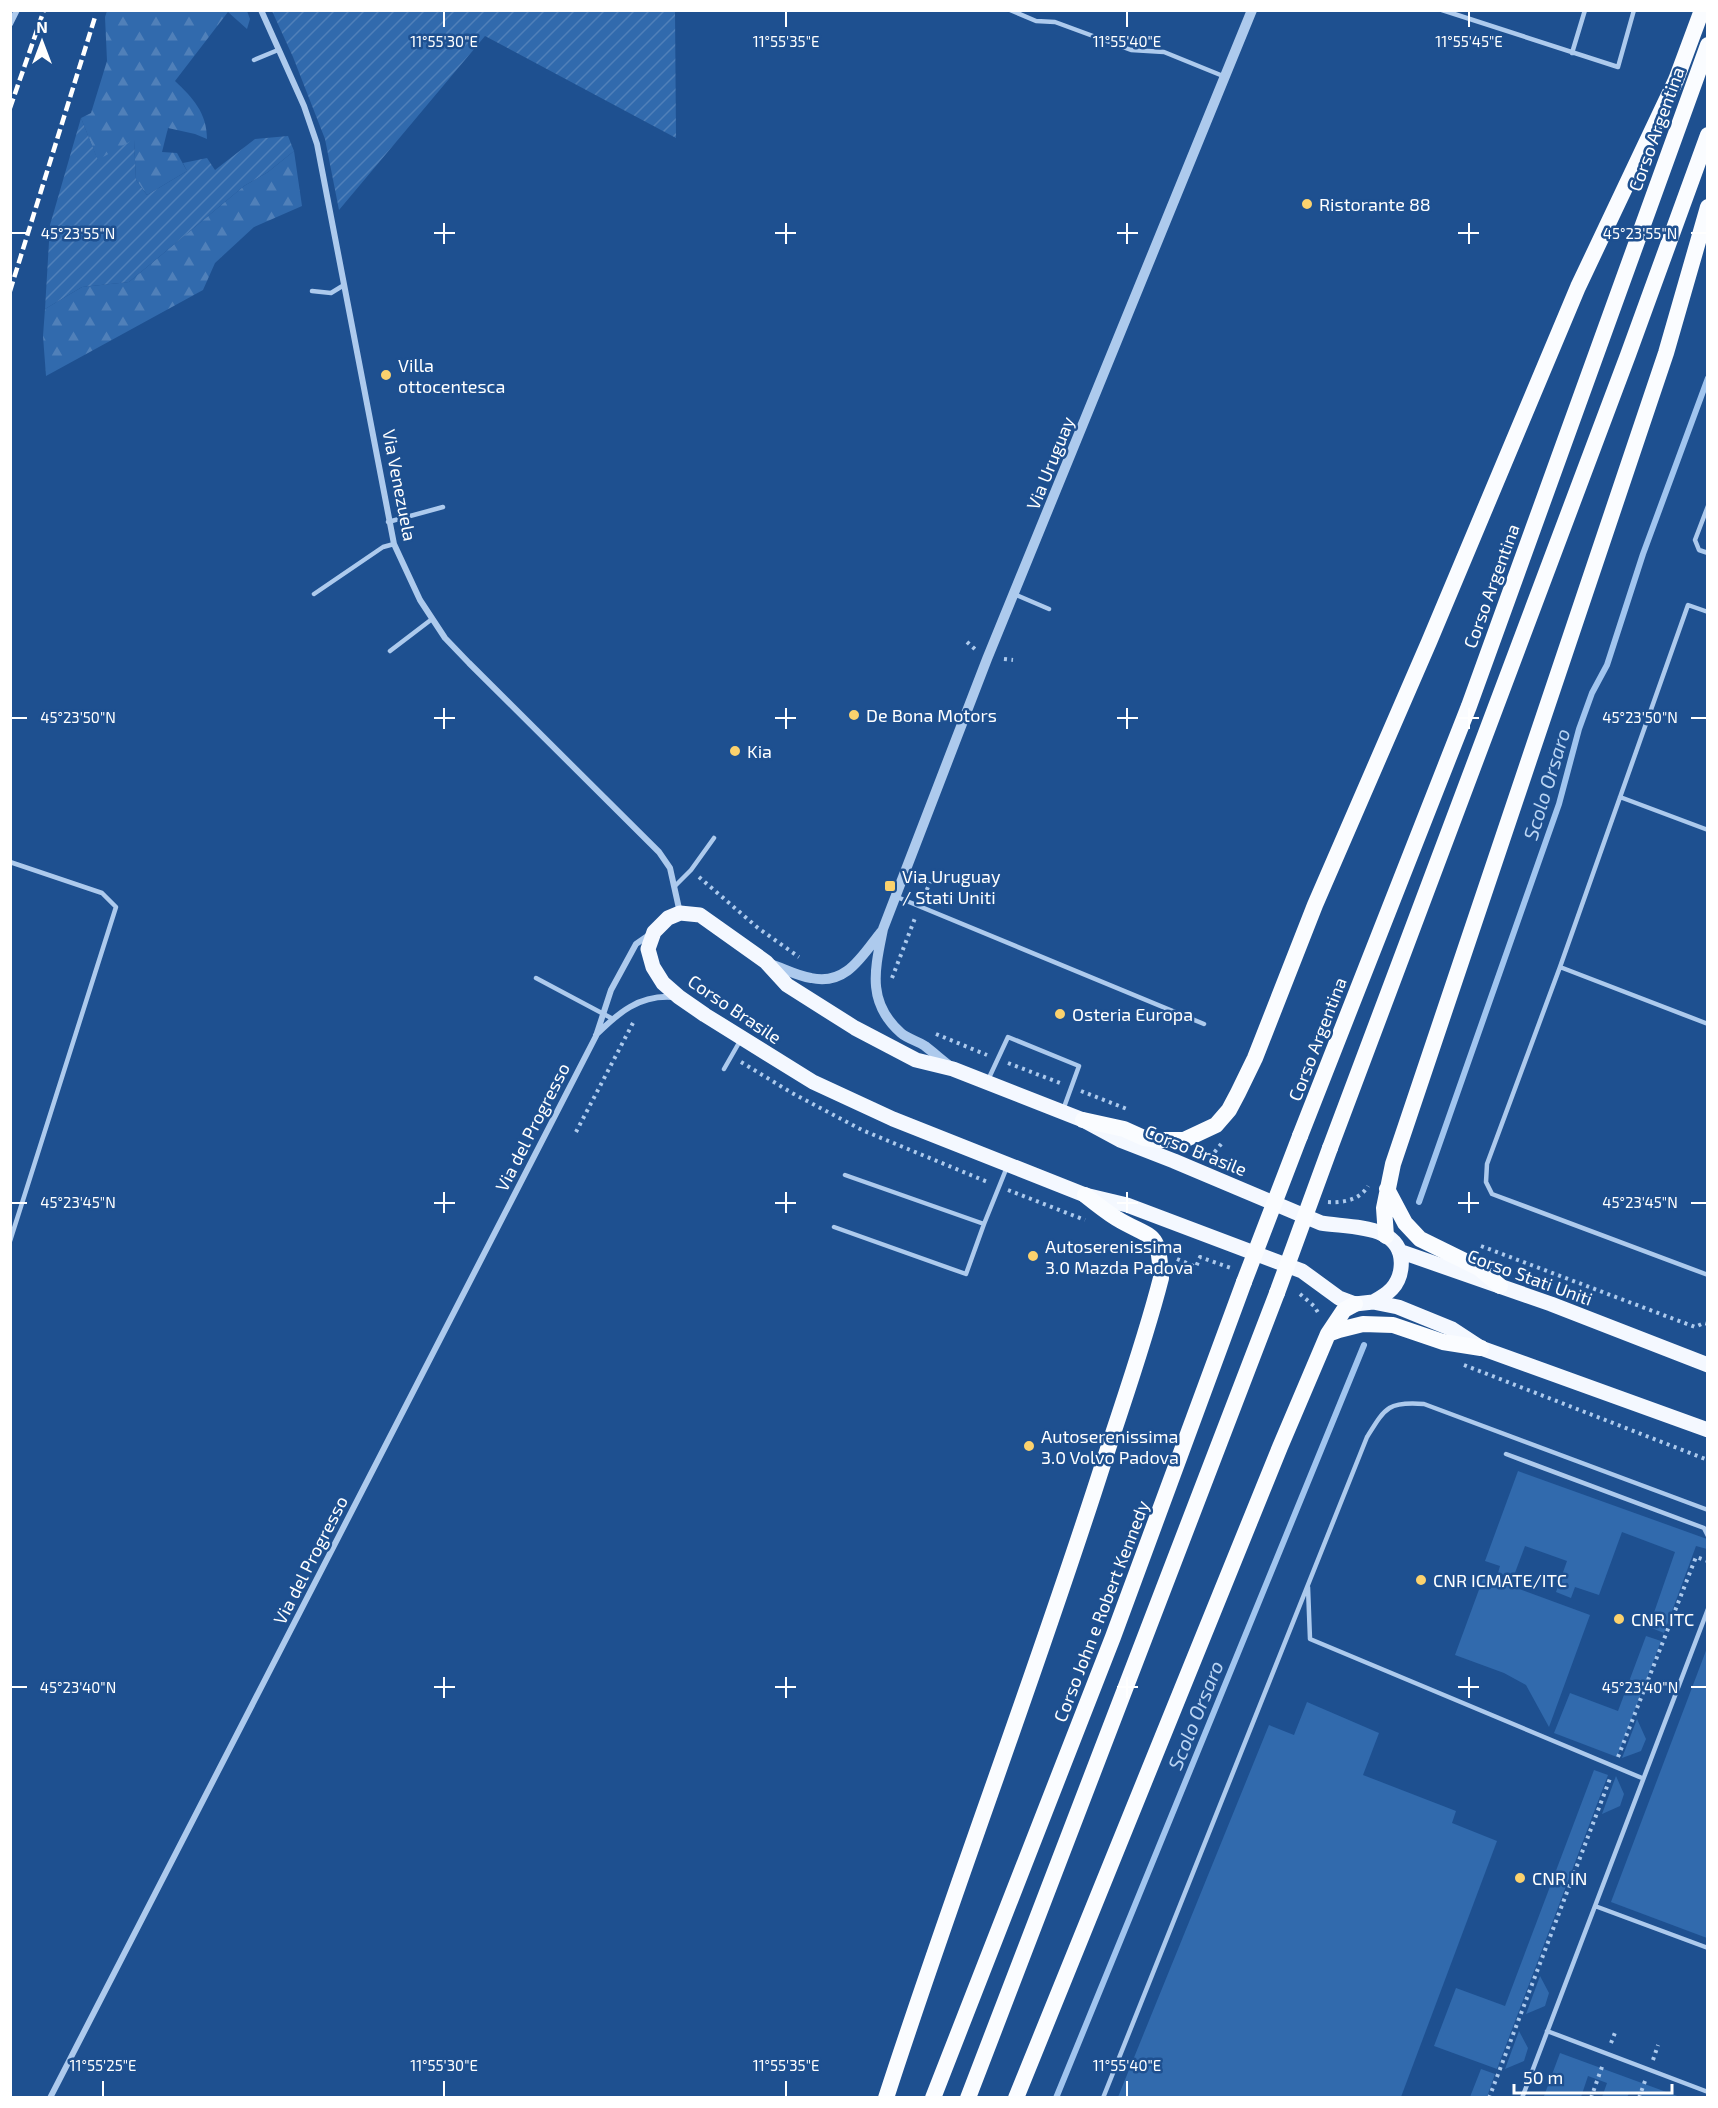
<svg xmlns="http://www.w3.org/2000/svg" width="1718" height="2108" font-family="'Exo 2',sans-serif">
<defs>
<pattern id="forest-firs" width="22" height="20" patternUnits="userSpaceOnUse" patternTransform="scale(1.5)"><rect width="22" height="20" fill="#316aad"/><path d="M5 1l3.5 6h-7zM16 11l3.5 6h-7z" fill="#5080b9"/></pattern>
<pattern id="garden-furrows" width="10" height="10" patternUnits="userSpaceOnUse" patternTransform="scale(1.5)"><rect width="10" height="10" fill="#316aad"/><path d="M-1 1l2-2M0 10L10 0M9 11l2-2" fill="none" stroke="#5080b9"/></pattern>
</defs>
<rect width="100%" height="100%" fill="#1e5090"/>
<!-- grass -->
<path fill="#316aad" d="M 1518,1471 L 1707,1539 L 1707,1549 L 1696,1546 L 1664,1633 L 1649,1627 L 1675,1552 L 1622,1532 L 1599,1595 L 1575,1587 L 1571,1598 L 1556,1592 L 1567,1561 L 1525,1546 L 1513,1578 L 1498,1573 L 1500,1566 L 1485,1561 Z
M 1484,1576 L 1590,1615 L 1549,1727 L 1526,1685 L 1504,1673 L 1455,1655 Z
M 1646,1636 L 1661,1641 L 1617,1757 L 1554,1733 L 1570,1693 L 1618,1711 Z
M 1707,1648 L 1707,1938 L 1611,1902 Z
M 1307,1702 L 1379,1733 L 1363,1775 L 1456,1811 L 1452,1823 L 1497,1841 L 1401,2097 L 1118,2097 L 1269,1725 L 1294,1735 Z
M 1637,1719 L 1646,1739 L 1641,1751 L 1622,1758 Z
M 1594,1770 L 1608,1775 L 1497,2069 L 1434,2046 L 1456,1988 L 1505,2006 Z
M 1616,1776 L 1624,1794 L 1620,1806 L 1602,1814 Z
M 1540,1976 L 1549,1993 L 1545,2006 L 1526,2014 Z
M 1519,2031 L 1528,2048 L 1524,2061 L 1505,2069 Z
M 1560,2053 L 1680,2097 L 1646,2097 L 1630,2092 L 1627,2097 L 1602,2097 L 1607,2083 L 1588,2076 L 1581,2097 L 1546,2097 L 1544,2096 Z
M 1481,2069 L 1495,2074 L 1487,2097 L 1470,2097 Z"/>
<!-- forest -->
<path fill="url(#forest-firs)" d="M 107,11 L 247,11 L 250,19 L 247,29 L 228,12 L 175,81 C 193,98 207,113 207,139 L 195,134 L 168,128 L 162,152 L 177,153 L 187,171 L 147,195 L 136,180 L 134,140 L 98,161 L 81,118 L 91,113 L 107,61 L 105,17 Z
M 294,151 L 302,206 L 254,227 L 215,263 L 203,290 L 46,376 L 43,336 L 45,309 L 82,287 L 129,282 L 244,186 L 268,172 Z"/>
<!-- garden -->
<path fill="url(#garden-furrows)" d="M 272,11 L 675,11 L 676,138 L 485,36 L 339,210 L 325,139 L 293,57 Z
M 81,118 L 98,160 L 134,139 L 136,180 L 147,195 L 187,171 L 183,163 L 207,158 L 215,170 L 255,139 L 288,136 L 294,151 L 268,172 L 244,186 L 129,282 L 82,287 L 45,309 L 50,225 Z"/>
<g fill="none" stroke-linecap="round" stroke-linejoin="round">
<!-- stream -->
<path stroke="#a1c5ef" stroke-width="6" d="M 1419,1202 L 1559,804 L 1579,729 L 1592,693 L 1607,665 L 1643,554 L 1708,378
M 1056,2098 L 1364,1345"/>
<!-- path -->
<path stroke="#adcaed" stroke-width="4" stroke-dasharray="3 4.5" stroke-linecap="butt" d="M 967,642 L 976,650
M 1004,659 L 1013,660
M 699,877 L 758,928 L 799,957
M 924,897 L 930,882
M 892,978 L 915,918
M 936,1034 L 987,1055
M 741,1062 L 792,1093 L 862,1130 L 990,1183
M 1008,1063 L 1060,1083
M 1081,1091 L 1127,1109
M 576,1132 L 634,1021
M 1214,1159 L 1213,1154 L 1222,1143
M 1008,1190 L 1085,1220
M 1328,1202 C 1343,1203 1360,1200 1368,1186
M 1481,1246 L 1695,1327 L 1704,1323 L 1708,1324
M 1177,1259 L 1196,1267 L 1200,1257 L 1231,1268
M 1300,1294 L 1314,1306 L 1319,1314
M 1464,1365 L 1708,1460
M 1618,1757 L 1696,1557 L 1708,1561
M 1611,2043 L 1616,2030
M 1653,2060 L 1658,2045
M 1489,2098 L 1611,1776
M 1591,2098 L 1603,2064
M 1639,2098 L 1645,2081"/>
<!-- service -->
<path stroke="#adcaed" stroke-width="4.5" d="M 1010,10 L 1036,21 L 1055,22 L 1131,50 L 1164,52 L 1223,76
M 1442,10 L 1618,67 L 1634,10
M 1572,53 L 1585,10
M 254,60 L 278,50
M 312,291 L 331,293 L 344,285
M 1708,506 L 1695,540 L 1699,550 L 1708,553
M 388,522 L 443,507
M 314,594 L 383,547 L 394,544
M 1014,594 L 1049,609
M 1708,612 L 1688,605 L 1560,967 L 1487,1164 L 1486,1182 L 1492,1194 L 1708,1275
M 390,651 L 432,619
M 1620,797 L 1708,830
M 10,862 L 102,893 L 116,907 L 10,1241
M 675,886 L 691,870 L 714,838
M 897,897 L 1204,1024
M 1560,967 L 1708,1024
M 536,978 L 613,1019
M 724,1069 L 740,1041
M 988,1080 L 1008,1037 L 1079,1066 L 1063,1110
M 845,1175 L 984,1224 L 1007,1167
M 834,1227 L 966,1274 L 984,1224
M 1506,1454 L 1704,1528 L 1708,1536
M 1308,1587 L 1310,1639 L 1642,1778
M 1595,1906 L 1708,1948
M 1547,2031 L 1708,2092
M 1103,2098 L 1367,1437 C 1385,1408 1388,1401 1424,1404 L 1708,1510
M 1522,2098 L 1708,1609"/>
<!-- minor -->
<path stroke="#adcaed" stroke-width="6" d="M 261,10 L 304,106 L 317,144 L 394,544 L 420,600 L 445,638 L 469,663 L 659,852 L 670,868 L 680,913
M 10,24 L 17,10
M 596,1035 C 618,1013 639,995 672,997
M 50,2098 L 596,1036 L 611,990 L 636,944 L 649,935"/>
<!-- tertiary -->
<path stroke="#adcaed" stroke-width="10" d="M 770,964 C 783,968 797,976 811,978 C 846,986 862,956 881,932
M 951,1067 C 942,1060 934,1053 925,1046 C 918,1041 908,1039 901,1033 C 866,1002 875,969 883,929 L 987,659 L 1252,10"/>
<!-- primary -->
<path stroke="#f4f8ff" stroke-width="15" d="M 1399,1251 L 1551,1304 L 1708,1365
M 1373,1302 C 1388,1294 1399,1286 1401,1268 C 1406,1223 1349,1228 1321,1223 L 1174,1161 L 1120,1140 L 1083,1120 L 953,1069 L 916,1060 L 855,1028 L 787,985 L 766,962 L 700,915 L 680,913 L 668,918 L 654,932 L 648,949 L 653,967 L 663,983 L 679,997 L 705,1015 L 813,1082 L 893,1119 L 1085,1195 L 1127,1205 L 1302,1271 L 1339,1298 L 1355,1304 L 1373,1302 L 1398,1307 L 1452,1329 L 1481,1348 L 1708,1430"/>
<!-- trunk -->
<path stroke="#fafcff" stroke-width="16" d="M 1083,1120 L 1124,1129 L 1144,1138 L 1159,1140 L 1184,1140 L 1216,1125 L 1229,1110 L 1238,1093 L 1255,1058 L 1315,905 L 1429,642 L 1578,287 L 1676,80 L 1702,10
M 1300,1136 L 1469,706 L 1708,45
M 1330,1148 L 1628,355 L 1708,135
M 1387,1189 L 1405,1223 L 1420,1239 L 1479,1268 L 1500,1286
M 1386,1236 L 1384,1208 L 1393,1164 L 1666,353 L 1708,207
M 1328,1334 L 1339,1330 L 1363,1324 L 1393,1325 L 1443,1342 L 1481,1348
M 886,2098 C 955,1885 1035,1677 1103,1464 C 1123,1402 1145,1341 1161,1278 C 1159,1228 1152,1240 1116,1218 C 1105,1211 1095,1203 1085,1195
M 933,2098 L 1113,1637 L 1244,1282
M 968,2098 L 1277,1293
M 1016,2098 L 1280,1447 L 1328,1334 L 1344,1310 L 1355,1304"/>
<!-- rail -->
<path stroke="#fff" stroke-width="4.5" stroke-dasharray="10 4.5" stroke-linecap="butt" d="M 10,108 L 44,10
M 10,291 L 95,17"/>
<!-- trunk-bridge -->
<path stroke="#fafcff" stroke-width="16" d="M 1244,1282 L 1300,1136
M 1277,1293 L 1330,1148"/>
</g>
<!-- ticks -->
<path fill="none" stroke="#fff" stroke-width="2" d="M 444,12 L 444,27M 786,12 L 786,27M 1127,12 L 1127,27M 1469,12 L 1469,27M 444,223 L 444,244M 786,223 L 786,244M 1127,223 L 1127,244M 1469,223 L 1469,244M 12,233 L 27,233M 434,233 L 455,233M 775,233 L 796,233M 1117,233 L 1138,233M 1458,233 L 1479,233M 1691,233 L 1706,233M 444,708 L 444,729M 786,708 L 786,729M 1127,708 L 1127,729M 1469,708 L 1469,729M 12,718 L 27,718M 434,718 L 455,718M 775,718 L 796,718M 1117,718 L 1138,718M 1458,718 L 1479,718M 1691,718 L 1706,718M 444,1192 L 444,1213M 786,1192 L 786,1213M 1127,1192 L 1127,1213M 1469,1192 L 1469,1213M 12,1203 L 27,1203M 434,1203 L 455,1203M 775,1203 L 796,1203M 1117,1203 L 1138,1203M 1458,1203 L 1479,1203M 1691,1203 L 1706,1203M 444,1677 L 444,1698M 786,1677 L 786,1698M 1127,1677 L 1127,1698M 1469,1677 L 1469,1698M 12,1687 L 27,1687M 434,1687 L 455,1687M 775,1687 L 796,1687M 1117,1687 L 1138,1687M 1458,1687 L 1479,1687M 1691,1687 L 1706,1687M 103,2081 L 103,2096M 444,2081 L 444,2096M 786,2081 L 786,2096M 1127,2081 L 1127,2096"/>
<!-- markers -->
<g fill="#fcd26d" stroke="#1e5090" stroke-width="2">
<circle cx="1307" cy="204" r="6"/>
<circle cx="386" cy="375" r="6"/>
<circle cx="854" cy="715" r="6"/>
<circle cx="735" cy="751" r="6"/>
<rect x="884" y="880" width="12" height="12" rx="3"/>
<circle cx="1060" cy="1014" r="6"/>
<circle cx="1033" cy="1256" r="6"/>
<circle cx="1029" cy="1446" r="6"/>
<circle cx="1421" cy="1580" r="6"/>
<circle cx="1619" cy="1619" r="6"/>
<circle cx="1520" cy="1878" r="6"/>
</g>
<g text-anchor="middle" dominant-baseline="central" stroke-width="5" stroke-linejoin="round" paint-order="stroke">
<!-- street labels -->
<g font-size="18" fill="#fff" stroke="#1e5090">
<text transform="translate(1656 129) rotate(-70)">Corso Argentina</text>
<text transform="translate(1050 463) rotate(-68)">Via Uruguay</text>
<text transform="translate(400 485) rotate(79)">Via Venezuela</text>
<text transform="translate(1491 586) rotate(-70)">Corso Argentina</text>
<text transform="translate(735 1009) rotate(34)">Corso Brasile</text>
<text transform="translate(1317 1039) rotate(-69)">Corso Argentina</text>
<text transform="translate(532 1127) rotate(-63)">Via del Progresso</text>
<text transform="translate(1196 1150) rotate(22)">Corso Brasile</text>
<text transform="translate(1530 1277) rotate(20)">Corso Stati Uniti</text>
<text transform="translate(310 1560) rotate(-63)">Via del Progresso</text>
<text transform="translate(1101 1611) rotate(-69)">Corso John e Robert Kennedy</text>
</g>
<!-- poi labels -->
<g font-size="18" fill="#fff" stroke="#1e5090" text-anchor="start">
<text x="1319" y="204">Ristorante 88</text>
<text x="398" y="365">Villa<tspan x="398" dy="21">ottocentesca</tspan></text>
<text x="866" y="715">De Bona Motors</text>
<text x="747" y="751">Kia</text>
<text x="902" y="876">Via Uruguay<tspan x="902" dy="21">/ Stati Uniti</tspan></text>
<text x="1072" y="1014">Osteria Europa</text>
<text x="1045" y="1246">Autoserenissima<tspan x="1045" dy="21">3.0 Mazda Padova</tspan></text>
<text x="1041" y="1436">Autoserenissima<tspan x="1041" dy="21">3.0 Volvo Padova</tspan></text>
<text x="1433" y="1580">CNR ICMATE/ITC</text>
<text x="1631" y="1619">CNR ITC</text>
<text x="1532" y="1878">CNR IN</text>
</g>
<!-- water labels -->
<g font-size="20" font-style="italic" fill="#bad5f4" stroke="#1e5090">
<text transform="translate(1546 784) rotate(-73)">Scolo Orsaro</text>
<text transform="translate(1195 1715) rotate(-68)">Scolo Orsaro</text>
</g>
</g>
<g font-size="15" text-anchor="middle" fill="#fff" stroke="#1e5090" stroke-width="5" stroke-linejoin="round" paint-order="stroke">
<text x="444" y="47">11°55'30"E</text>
<text x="786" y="47">11°55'35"E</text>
<text x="1127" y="47">11°55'40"E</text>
<text x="1469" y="47">11°55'45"E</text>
<text x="78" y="239">45°23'55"N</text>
<text x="1640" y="239">45°23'55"N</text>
<text x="78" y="723">45°23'50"N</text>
<text x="1640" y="723">45°23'50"N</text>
<text x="78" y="1208">45°23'45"N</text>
<text x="1640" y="1208">45°23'45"N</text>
<text x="78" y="1693">45°23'40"N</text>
<text x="1640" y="1693">45°23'40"N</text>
<text x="103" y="2071">11°55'25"E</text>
<text x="444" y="2071">11°55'30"E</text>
<text x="786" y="2071">11°55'35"E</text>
<text x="1127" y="2071">11°55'40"E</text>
</g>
<!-- border -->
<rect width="1718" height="2108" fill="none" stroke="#ffffff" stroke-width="24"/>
<!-- north arrow -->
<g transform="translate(42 42)" stroke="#1e5090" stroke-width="4.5" paint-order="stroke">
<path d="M0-4.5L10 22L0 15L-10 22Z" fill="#ffffff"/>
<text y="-9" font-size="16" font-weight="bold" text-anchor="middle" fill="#ffffff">N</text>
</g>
<!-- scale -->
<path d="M1514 2084v9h158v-9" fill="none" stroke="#ffffff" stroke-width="3"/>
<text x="1523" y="2084" font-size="18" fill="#ffffff" stroke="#1e5090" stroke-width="4.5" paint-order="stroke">50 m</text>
</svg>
